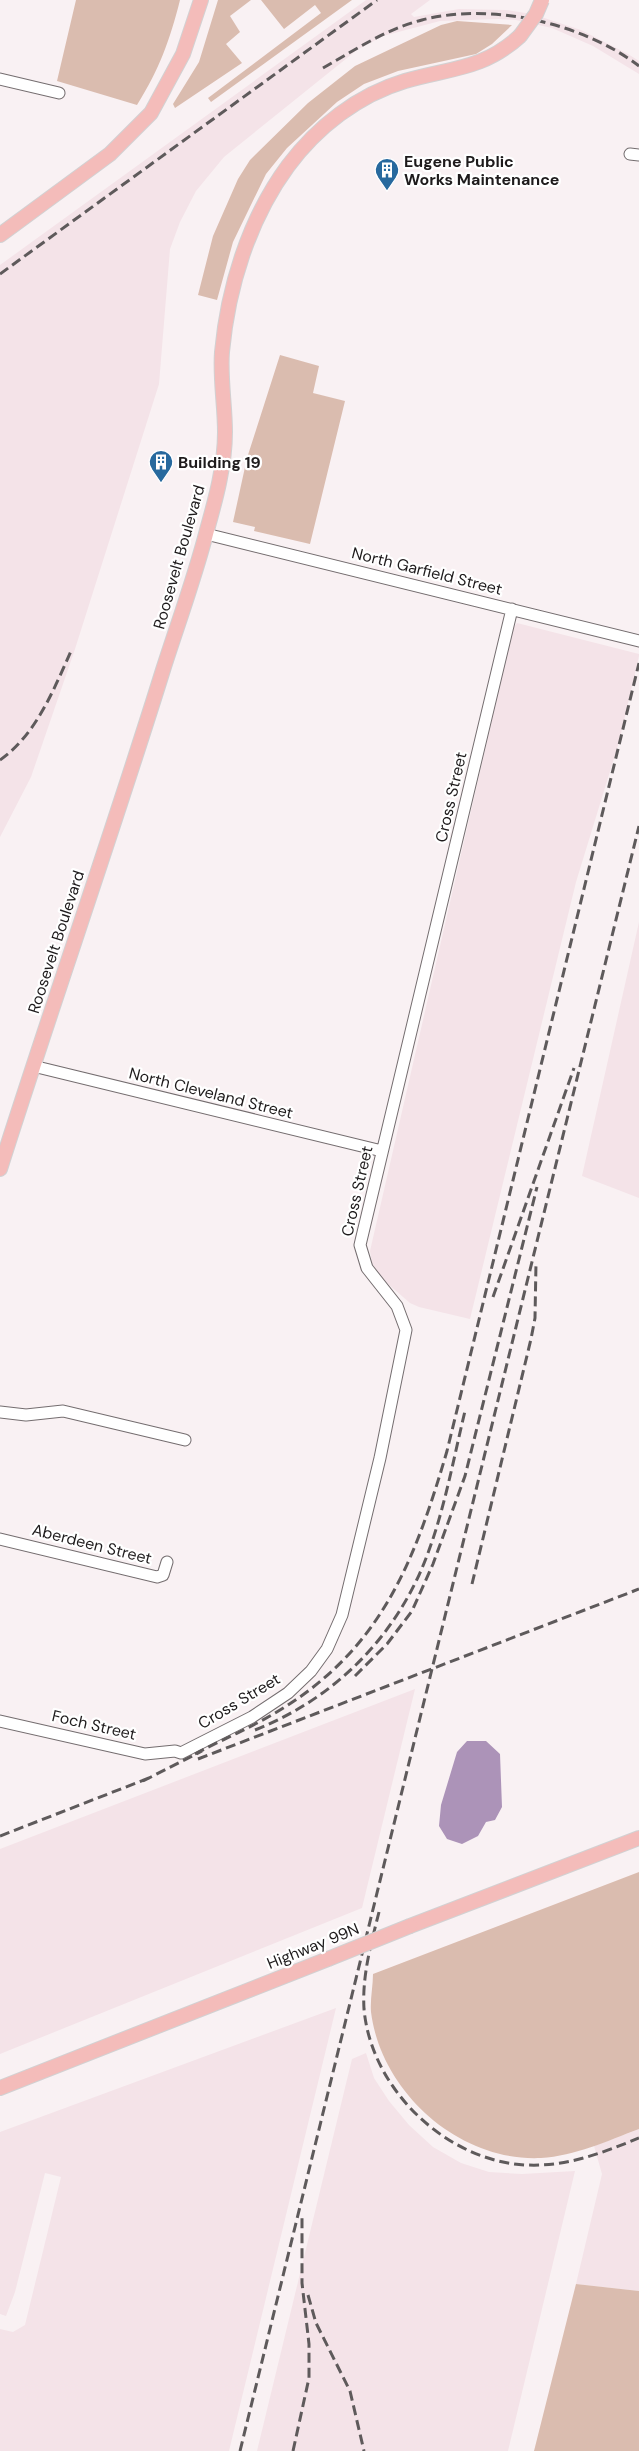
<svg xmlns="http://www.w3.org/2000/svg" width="639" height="2451" font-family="'DM Sans',sans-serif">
<rect width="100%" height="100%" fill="#f9f1f3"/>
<!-- built -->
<path fill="#f4e3e8" d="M 366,0 L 430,0 L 411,14 L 414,17 L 459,9 L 506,10 L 532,14 L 581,30 L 628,54 L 639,61 L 639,74 L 593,46 L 552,28 L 516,20 L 498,19 L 440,21 L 383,36 L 357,50 L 224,157 L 196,191 L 180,222 L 170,249 L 159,384 L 75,649 L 31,777 L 0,837 L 0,265 Z
M 517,623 L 639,654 L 639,656 L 619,742 L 576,882 L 470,1319 L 419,1307 L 410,1303 L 381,1278 L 372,1263 L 370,1251 L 513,628 Z
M 639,922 L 639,1198 L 582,1176 Z
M 415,1689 L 362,1908 L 0,2054 L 0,1849 Z
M 336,2008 L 229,2451 L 0,2451 L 0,2329 L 13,2332 L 25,2325 L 61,2177 L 45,2173 L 15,2292 L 6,2316 L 0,2314 L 0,2132 Z
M 366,2053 L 374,2078 L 389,2101 L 409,2125 L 433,2147 L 461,2163 L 489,2172 L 522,2174 L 575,2171 L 508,2451 L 257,2451 L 352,2059 Z
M 639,2129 L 639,2291 L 576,2284 L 602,2174 L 594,2146 Z"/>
<!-- green -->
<path fill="#dabcaf" d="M 76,0 L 180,0 C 170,40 159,70 137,105 L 57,81 Z
M 218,0 L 251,0 L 230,16 L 240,32 L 226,44 L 242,63 L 175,108 L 173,104 L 199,62 Z
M 261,0 L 352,0 L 211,102 L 208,98 L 321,13 L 315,5 L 284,29 Z
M 457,21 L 512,25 L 492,44 L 476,54 L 398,71 L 364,84 L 337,102 L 287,148 L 266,174 L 233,242 L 217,300 L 198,295 L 213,236 L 238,179 L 250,160 L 308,103 L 355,66 L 441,25 Z
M 280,355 L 319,366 L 313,393 L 345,401 L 310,544 L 254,531 L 255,527 L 233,522 L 247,458 Z
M 639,1872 L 639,2129 C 607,2141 575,2156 541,2158 C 459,2162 381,2092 371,2012 C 370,2000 373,1986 373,1974 Z
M 576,2284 L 639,2291 L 639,2451 L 534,2451 Z"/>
<!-- water -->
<path fill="#ac93b8" d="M 467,1741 L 486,1741 L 500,1754 L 502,1807 L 495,1820 L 486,1822 L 478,1836 L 462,1844 L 447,1839 L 439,1826 L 441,1805 L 457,1752 Z"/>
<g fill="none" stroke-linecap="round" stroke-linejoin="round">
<!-- minor casing -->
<g stroke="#746d6f" stroke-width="13">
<path id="minor" d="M 0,79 L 59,93
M 630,154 L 639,155
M 206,534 L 639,641
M 33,1066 L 382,1151
M 0,1412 L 26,1415 L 63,1411 L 185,1440
M 0,1539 L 157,1577 L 163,1575 L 167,1562
M 0,1721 L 145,1754 L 175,1751 L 181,1753 L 252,1717 L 288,1693 L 311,1671 L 327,1649 L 342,1615 L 380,1458 L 406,1330 L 397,1306 L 367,1268 L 360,1245 L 512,609"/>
</g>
<!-- major casing -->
<g stroke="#d2d1d2" stroke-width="16">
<path id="major" d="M 0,235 L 110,154 L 151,113 L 183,54 L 201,0
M 0,1169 C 53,1002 111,837 163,670 C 178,623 195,577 207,530 C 216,498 225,465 225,432 C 225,405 220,379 222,352 C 228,287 249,219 288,166 C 317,127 358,95 405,81 C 449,68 483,70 520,36
M 410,1926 L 639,1838
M 0,2088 L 328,1959"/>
</g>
<!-- minor -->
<use href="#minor" stroke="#fff" stroke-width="11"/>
<!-- major -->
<use href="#major" stroke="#f4bcba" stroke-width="14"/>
<!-- rail -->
<path stroke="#5e5a5b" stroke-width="3" stroke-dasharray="10 5" stroke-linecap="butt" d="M 323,68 C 355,50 386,29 422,20 C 491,2 583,23 639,66
M 0,274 L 377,0
M 0,760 C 36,735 54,689 71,651
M 493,1297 L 574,1068
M 472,1584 L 531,1339 L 535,1318 L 536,1263
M 355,1676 L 387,1644 L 412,1611 L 433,1564 L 465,1476 L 537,1187
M 255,1730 C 328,1701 386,1647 419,1575 C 442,1524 452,1465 465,1411
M 195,1754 C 223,1739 253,1727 280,1710 C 382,1648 415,1560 447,1451 L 639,663
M 198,1759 L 639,1589
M 143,1781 L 202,1751
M 0,1836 L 149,1778
M 379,1912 C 371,1944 362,1976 364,2009 C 371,2089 446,2161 526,2165 C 567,2167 602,2153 639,2138
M 308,2295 L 316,2323 L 350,2391 L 364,2451
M 240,2451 L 639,826
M 293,2451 L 309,2378 L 309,2344 L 302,2283 L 302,2218"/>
<!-- major-bridge casing -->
<g stroke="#d2d1d2" stroke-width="16" stroke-linecap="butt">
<path id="major-bridge" d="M 520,36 L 536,14 L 542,0
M 328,1959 L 410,1926"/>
</g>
<!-- major-bridge -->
<use href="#major-bridge" stroke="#f4bcba" stroke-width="14"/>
</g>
<!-- icons -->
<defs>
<g id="building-pin" transform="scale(1.25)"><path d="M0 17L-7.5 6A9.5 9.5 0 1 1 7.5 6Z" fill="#27699e" stroke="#fff"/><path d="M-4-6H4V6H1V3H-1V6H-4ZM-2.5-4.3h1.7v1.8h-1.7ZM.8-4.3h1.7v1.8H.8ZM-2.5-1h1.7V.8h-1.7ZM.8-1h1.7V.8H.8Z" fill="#fff"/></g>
</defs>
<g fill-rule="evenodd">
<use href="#building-pin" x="387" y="170"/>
<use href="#building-pin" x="161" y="462"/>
</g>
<g text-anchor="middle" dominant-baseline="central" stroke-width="4.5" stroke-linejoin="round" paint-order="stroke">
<!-- poi labels -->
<g font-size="16" font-weight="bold" fill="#1e1b1c" stroke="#fff" text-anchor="start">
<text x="404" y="161">Eugene Public<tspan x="404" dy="18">Works Maintenance</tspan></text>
<text x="178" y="462">Building 19</text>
</g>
<!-- street labels -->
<g font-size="16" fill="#1e1b1c" stroke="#fff">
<text transform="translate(179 557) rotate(-74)">Roosevelt Boulevard</text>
<text transform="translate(427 571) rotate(14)">North Garfield Street</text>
<text transform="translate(451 797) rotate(-77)">Cross Street</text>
<text transform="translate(56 942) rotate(-72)">Roosevelt Boulevard</text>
<text transform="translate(211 1093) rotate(14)">North Cleveland Street</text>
<text transform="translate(357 1191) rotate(-77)">Cross Street</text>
<text transform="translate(92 1544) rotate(14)">Aberdeen Street</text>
<text transform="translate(239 1701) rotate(-31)">Cross Street</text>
<text transform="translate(94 1725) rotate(13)">Foch Street</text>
<text transform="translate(313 1946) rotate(-22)">Highway 99N</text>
</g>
</g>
</svg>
